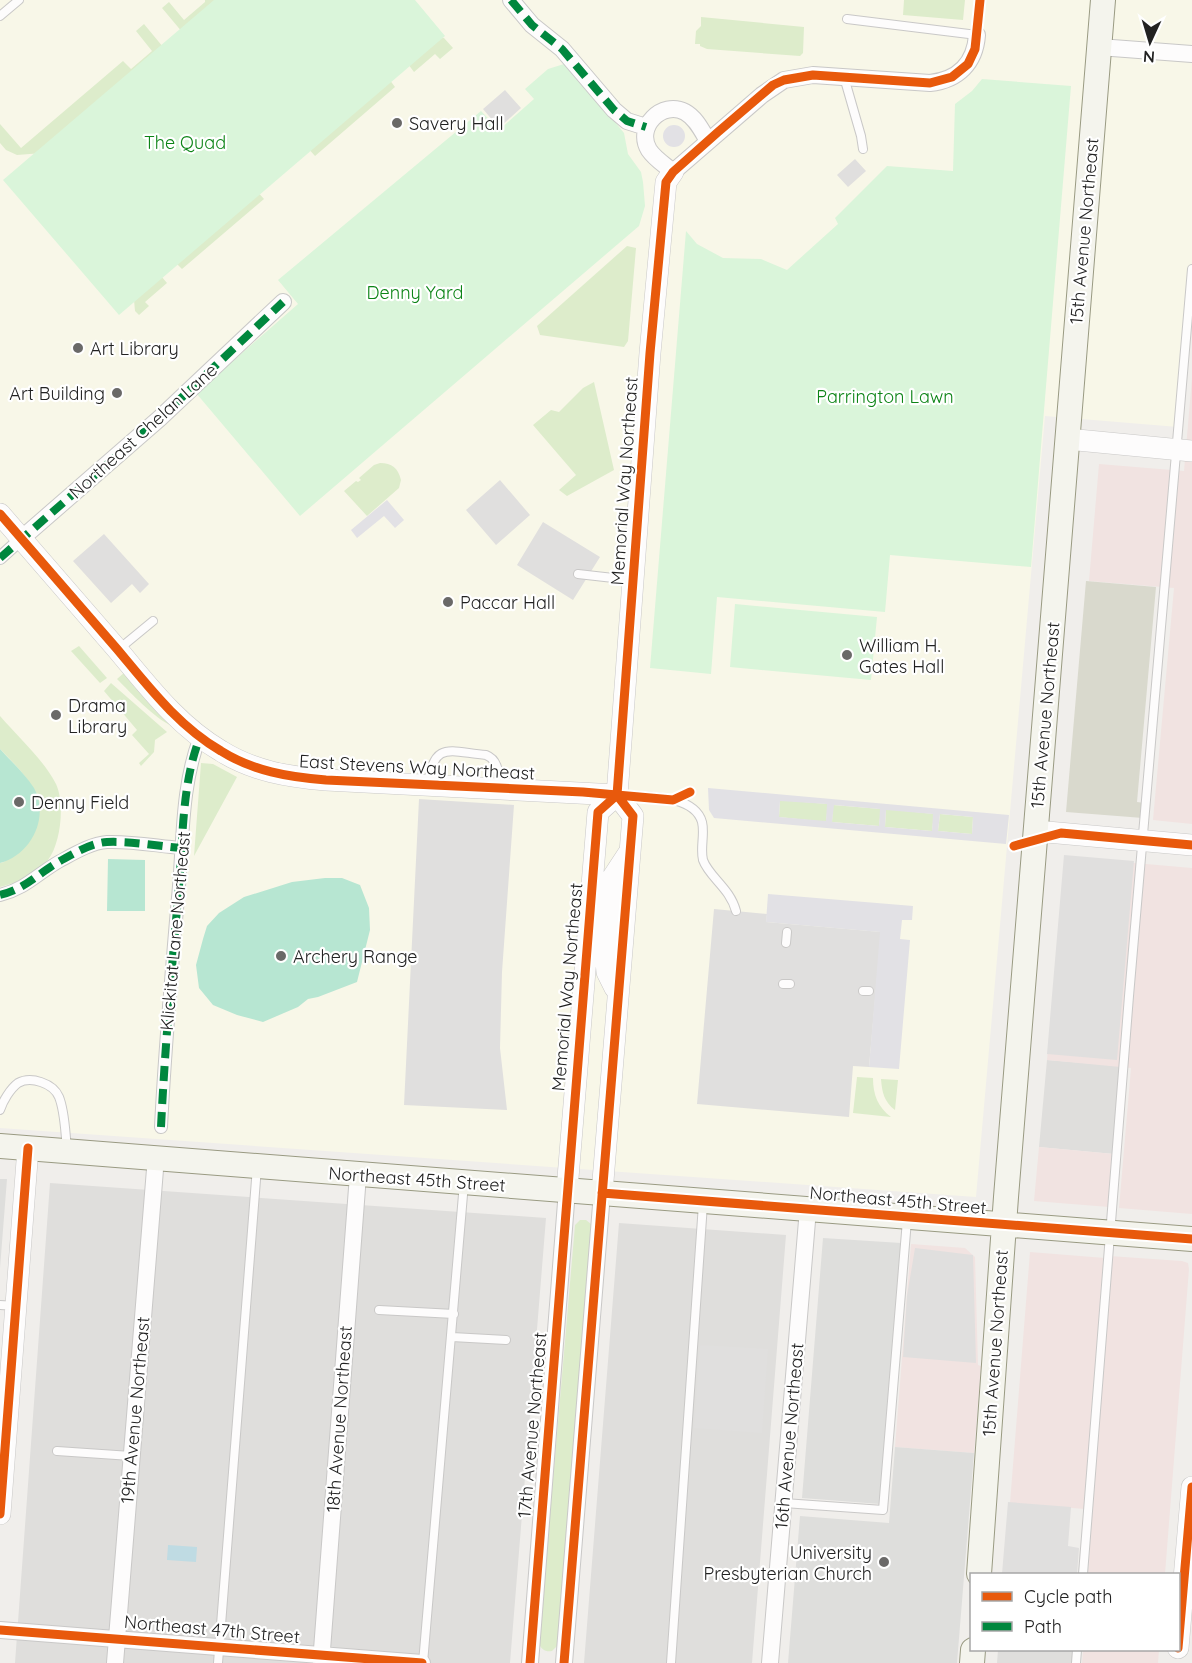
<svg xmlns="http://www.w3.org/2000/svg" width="1192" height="1663" font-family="Quicksand,sans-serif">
<rect width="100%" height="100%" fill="#f0eeeb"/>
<!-- residential -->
<path fill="#dfdedc" d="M 1047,1060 L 1121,1066 L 1114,1154 L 1039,1147 Z
M 50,1183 L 546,1218 L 510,1663 L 15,1663 Z
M 619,1223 L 786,1235 L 752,1663 L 584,1663 Z
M 998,1650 L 1073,1650 L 1072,1663 L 997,1663 Z"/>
<!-- commercial -->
<path fill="#f1e3e1" d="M 1192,378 L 1192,824 L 1153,820 L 1174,588 L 1089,581 L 1099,464 L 1184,471 Z
M 1065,857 L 1192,868 L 1192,1214 L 1119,1208 L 1131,1068 L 1047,1060 Z
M 1039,1147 L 1114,1154 L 1109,1207 L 1034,1201 Z
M 911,1244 L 965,1248 L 975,1257 L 978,1365 L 981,1366 L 974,1453 L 895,1447 Z
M 1030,1252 L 1105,1258 L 1085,1509 L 1010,1503 Z
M 1109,1256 L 1182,1261 L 1188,1263 L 1189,1269 L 1165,1574 L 1088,1574 Z
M 1083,1650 L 1159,1650 L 1158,1663 L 1082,1663 Z"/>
<!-- education -->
<path fill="#f8f7e8" d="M 0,0 L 1192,0 L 1192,263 L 1178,427 L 1045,416 L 976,1197 L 0,1128 Z"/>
<!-- religious -->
<path fill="#dededc" d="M 0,1179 L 7,1179 L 0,1268 Z
M 823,1238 L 901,1243 L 880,1504 L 802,1498 Z
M 895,1447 L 974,1453 L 957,1663 L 788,1663 L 800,1516 L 889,1523 Z"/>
<!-- construction -->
<path fill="#d9d9cd" d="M 1086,581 L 1156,587 L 1137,802 L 1145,803 L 1143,818 L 1066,812 Z"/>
<!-- grass -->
<path fill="#ddeccb" d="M 205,0 L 243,0 L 188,39 L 162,8 L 169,2 L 184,20 L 205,2 Z
M 904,0 L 965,0 L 963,20 L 903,15 Z
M 701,17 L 804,27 L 803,53 L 800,56 L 707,49 L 700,46 L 700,44 L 695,44 L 696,31 L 701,26 Z
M 144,24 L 168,53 L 68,151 L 17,155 L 6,150 L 0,143 L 0,124 L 21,148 L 123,61 L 131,69 L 152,51 L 136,31 Z
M 420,30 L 444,38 L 453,48 L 440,59 L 435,54 L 414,72 L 408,64 Z
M 389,79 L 395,87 L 315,156 L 298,137 Z
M 247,180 L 264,199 L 182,269 L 176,263 Z
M 627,246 L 636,248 L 628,341 L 624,347 L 540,335 L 537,326 Z
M 161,276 L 167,283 L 145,302 L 149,306 L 139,315 L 135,311 L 134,300 Z
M 594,382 L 614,470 L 567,496 L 559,490 L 576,475 L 533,425 L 551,410 L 559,412 L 583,388 Z
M 380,463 C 392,463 398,468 401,480 L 399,488 L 367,516 L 344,491 L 356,481 L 358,482 L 361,480 L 359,478 L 374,465 Z
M 79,646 L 107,678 L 100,683 L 71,651 Z
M 125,672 L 172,726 C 154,718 131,693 117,679 Z
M 111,683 L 167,732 L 155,740 L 154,752 L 141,766 L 139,763 L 149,754 L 132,735 L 137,730 L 104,691 Z
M 0,716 C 19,738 43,759 56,784 C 65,803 61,843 48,860 C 37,874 17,883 0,887 L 0,863 L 4,862 L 39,816 C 40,787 19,769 0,749 Z
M 201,763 L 213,764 L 237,777 L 194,856 Z
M 780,800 L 828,804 L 826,822 L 779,817 Z
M 833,805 L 881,809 L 879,826 L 832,822 Z
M 886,809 L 934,814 L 932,831 L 885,827 Z
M 940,814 L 973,817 L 972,834 L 938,831 Z
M 857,1077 L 873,1078 C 873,1095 878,1107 891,1117 L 853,1113 Z
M 881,1079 L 898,1080 L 895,1110 C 884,1102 882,1092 881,1079 Z
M 580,1220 L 586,1220 L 591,1224 L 558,1645 L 552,1651 C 546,1652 541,1650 539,1643 L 575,1225 Z"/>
<!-- park -->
<path fill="#daf5da" d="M 214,0 L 415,0 L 445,36 L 119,315 L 3,180 Z
M 564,64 L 570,67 L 624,133 L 628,154 L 641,172 L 643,182 L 645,206 L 639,226 L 300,516 L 196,393 L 298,304 L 278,280 L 481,111 L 499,130 L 534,99 L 525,89 L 548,69 Z
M 982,79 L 1071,86 L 1031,567 L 890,555 L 885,612 L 717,597 L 711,674 L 650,668 L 686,231 L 697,244 L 723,258 L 761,259 L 787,270 L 838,224 L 835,218 L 887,166 L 953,171 L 955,104 L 972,91 Z
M 735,604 L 877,617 L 871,680 L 730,667 Z"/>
<!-- pitch -->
<path fill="#b7e6d2" d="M 0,749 C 11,761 25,774 34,788 C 50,817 31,855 0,863 Z
M 108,859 L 145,860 L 145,911 L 107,911 Z
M 325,878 L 342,878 L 360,885 L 369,908 L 370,930 L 357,982 L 318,997 L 308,999 L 298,1007 L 263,1022 L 237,1015 L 213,1005 L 199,988 L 196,965 L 203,939 L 207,926 L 219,913 L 244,897 L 292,882 Z"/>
<!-- parking -->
<path fill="#e0dfde" d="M 505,90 L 521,108 L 499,128 L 483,109 Z
M 855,159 L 866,171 L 848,187 L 837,175 Z
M 500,480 L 530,515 L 496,545 L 466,510 Z
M 543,522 L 600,557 L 573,600 L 517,565 Z
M 104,534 L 149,584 L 140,593 L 132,584 L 111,603 L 73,561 Z
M 419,799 L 514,805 L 502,972 L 500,1048 L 507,1110 L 404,1105 Z
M 1064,855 L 1134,861 L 1117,1060 L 1047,1054 Z
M 714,909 L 767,914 L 766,922 L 881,932 L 869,1067 L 853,1066 L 849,1117 L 697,1104 Z
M 915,1248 L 973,1255 L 976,1363 L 903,1357 L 907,1296 Z
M 700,1345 L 768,1349 L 762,1433 L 694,1428 Z
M 1008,1502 L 1071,1507 L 1068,1546 L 1079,1548 L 1077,1574 L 1002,1574 Z"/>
<!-- plaza -->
<path fill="#e2e1e5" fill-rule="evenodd" d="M663 136a11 11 0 1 1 22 0a11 11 0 1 1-22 0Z
M 387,500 L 404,520 L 395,528 L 384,516 L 357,538 L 351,530 Z
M 708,788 L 1009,815 L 1006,844 L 714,818 L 709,810 ZM 780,801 L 827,804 L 826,821 L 779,817 ZM 834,805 L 880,809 L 879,826 L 832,822 ZM 886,810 L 933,814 L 932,831 L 885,827 ZM 940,814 L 973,817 L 972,834 L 938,831 Z
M 768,894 L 913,906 L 912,920 L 902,920 L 900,939 L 910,940 L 899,1069 L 869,1067 L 880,932 L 766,922 Z"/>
<!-- water -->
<path fill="#bfdbe3" d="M 168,1545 L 197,1547 L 196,1562 L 167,1560 Z"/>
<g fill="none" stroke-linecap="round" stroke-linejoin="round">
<!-- service casing -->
<g stroke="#c9c8c7" stroke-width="10">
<path id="service" d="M 0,16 L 19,0
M 847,19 L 977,35 L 980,0
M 844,77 L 861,136 L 863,149
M 578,574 L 631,580
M 119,649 L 153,621
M 428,784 C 434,740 450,752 486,755 C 499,760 499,775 499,787
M 622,795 C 645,797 694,794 702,822 C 705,834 700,848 703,860 C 709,877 730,888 736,911
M 786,943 L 787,932
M 783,984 L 790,984
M 863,991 L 869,991
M 0,1110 C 3,1101 10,1089 18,1083 C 31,1076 53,1083 59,1097 C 65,1112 65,1132 67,1148
M 0,1305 L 17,1306
M 379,1310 L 454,1314
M 452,1337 L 506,1340
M 57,1451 L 131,1456
M 784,1503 L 883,1510 L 907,1220
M 1083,1574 L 1129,996 L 1192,269
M 218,1663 L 257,1167
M 423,1663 L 464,1183
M 671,1663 L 703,1204
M 1076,1663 L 1077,1650"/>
</g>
<!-- pedestrian casing -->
<g stroke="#c9c8c7" stroke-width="14">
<path id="pedestrian" d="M 0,558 L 21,539
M 0,895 C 27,888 37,874 60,861 C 73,854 91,843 107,842 C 131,841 157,846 181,848
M 161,1127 C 165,1047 172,966 179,886 C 183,837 182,783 200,737"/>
</g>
<!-- minor casing -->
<g stroke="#c9c8c7" stroke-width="18">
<path id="minor" d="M 511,0 L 532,25 L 562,49 L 614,110 L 627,121 L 646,127
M 1099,47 L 1192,54
M 708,141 C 702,131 696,118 685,112 C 662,100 635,127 649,150 C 655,159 665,165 673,172 L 762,95 L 784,80 L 813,75 L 930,83 C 958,80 975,63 977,35
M 21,539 L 160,418 L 283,302
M 0,1630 L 422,1663
M 115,1663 L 156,1157
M 321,1663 L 358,1175
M 530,1663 L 567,1190
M 564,1663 L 602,1193
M 770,1663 L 808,1209"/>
</g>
<!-- tertiary casing -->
<g stroke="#c9c8c7" stroke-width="22">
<path id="tertiary" d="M 1067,439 L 1192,451
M 0,514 C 39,559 78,604 117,649 C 148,686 178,726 221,751 C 253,771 288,777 326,780 L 617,795
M 1036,831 L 1192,845
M 615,988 L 607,972 L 605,953 L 609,883 L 628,854
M 567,1190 L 598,812 L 617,795
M 602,1193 L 633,816 L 617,795 L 650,353 L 666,182 L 673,172
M 0,1514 L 28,1148
M 1178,1648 L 1192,1487"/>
</g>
<!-- secondary casing -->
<g stroke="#999a82" stroke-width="26">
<path id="secondary" d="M 0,1146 L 1192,1239
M 979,1574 L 1006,1197 L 1103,0
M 972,1663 L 973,1650"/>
</g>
<!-- service -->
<use href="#service" stroke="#fdfcfc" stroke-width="8"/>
<!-- pedestrian -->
<use href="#pedestrian" stroke="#fdfcfc" stroke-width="12"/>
<!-- minor -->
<use href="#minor" stroke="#fdfcfc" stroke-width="16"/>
<!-- tertiary -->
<use href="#tertiary" stroke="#fdfcfc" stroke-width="21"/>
<!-- secondary -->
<use href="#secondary" stroke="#f4f4ed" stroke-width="24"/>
<!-- quiet -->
<path stroke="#00873e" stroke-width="8" stroke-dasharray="15 8" stroke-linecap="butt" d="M 511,0 L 532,25 L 562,49 L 614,110 L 627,121 L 646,127
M 0,558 L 160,418 L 283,302
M 0,895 C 27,888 37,874 60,861 C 73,854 91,843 107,842 C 131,841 157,846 181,848
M 161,1127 C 165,1047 172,966 179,886 C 183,837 182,783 200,737"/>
<!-- cycleway casing -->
<g stroke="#fff" stroke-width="13">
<path id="cycleway" d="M 0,514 C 39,559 78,604 117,649 C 148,686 178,726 221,751 C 253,771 288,777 326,780 L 583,792 L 673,800 L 690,792
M 1014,846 L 1061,833 L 1192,845
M 602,1193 L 1192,1239
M 0,1514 L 28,1148
M 0,1630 L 422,1663
M 1178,1648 L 1192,1487
M 530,1663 L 598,812 L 617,795
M 564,1663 L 633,816 L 617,795 L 650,353 L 666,182 L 673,172 L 718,132 L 773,85 L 784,80 L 813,75 L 930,83 L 952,77 L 968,64 L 975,49 L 980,0"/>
</g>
<!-- cycleway -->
<use href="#cycleway" stroke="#e8590c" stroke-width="9"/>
</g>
<!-- markers -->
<g fill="#6a6968" stroke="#fff" stroke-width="2">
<circle cx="397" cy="123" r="6"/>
<circle cx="78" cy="348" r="6"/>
<circle cx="117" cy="393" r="6"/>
<circle cx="448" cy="602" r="6"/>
<circle cx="847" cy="655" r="6"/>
<circle cx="56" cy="715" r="6"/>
<circle cx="19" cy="802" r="6"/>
<circle cx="281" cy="956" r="6"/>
<circle cx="884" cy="1562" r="6"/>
</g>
<g text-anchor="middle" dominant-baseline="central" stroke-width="4.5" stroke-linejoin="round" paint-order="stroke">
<!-- poi labels -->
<g font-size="18" fill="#222" stroke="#fff" text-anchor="start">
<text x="409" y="123">Savery Hall</text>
<text x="90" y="348">Art Library</text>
<text x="105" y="393" text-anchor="end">Art Building</text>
<text x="460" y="602">Paccar Hall</text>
<text x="859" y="645">William H.<tspan x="859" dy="21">Gates Hall</tspan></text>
<text x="68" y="705">Drama<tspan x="68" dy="21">Library</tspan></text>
<text x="31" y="802">Denny Field</text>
<text x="293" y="956">Archery Range</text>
<text x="872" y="1552" text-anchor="end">University<tspan x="872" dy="21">Presbyterian Church</tspan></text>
</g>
<!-- park labels -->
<g font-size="18" fill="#0c8416" stroke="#fff">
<text x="185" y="142">The Quad</text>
<text x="415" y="292">Denny Yard</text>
<text x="885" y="396">Parrington Lawn</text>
</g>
<!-- street labels -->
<g font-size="18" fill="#222" stroke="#fff">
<text transform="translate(1084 231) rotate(-85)">15th Avenue Northeast</text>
<text transform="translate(143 431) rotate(-42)">Northeast Chelan Lane</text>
<text transform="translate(624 481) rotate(-86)">Memorial Way Northeast</text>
<text transform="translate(1045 715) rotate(-85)">15th Avenue Northeast</text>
<text transform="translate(417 767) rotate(3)">East Stevens Way Northeast</text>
<text transform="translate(175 931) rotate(-85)">Klickitat Lane Northeast</text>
<text transform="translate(567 987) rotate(-85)">Memorial Way Northeast</text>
<text transform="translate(417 1179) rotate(4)">Northeast 45th Street</text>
<text transform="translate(898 1200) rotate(5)">Northeast 45th Street</text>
<text transform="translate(995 1343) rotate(-86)">15th Avenue Northeast</text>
<text transform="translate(135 1410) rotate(-85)">19th Avenue Northeast</text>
<text transform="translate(339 1419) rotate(-86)">18th Avenue Northeast</text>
<text transform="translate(532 1425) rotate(-85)">17th Avenue Northeast</text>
<text transform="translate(789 1436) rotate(-85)">16th Avenue Northeast</text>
<text transform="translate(212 1629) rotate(5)">Northeast 47th Street</text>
</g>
</g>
<!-- legend -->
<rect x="970" y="1573" width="210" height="78" fill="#ffffff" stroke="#a7a7a7" stroke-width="1.5"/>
<rect x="982" y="1592" width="30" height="9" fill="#e8590c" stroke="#a7a7a7" stroke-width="1.5"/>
<text x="1024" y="1603" font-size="18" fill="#222222">Cycle path</text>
<rect x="982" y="1622" width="30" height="9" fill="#00873e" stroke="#a7a7a7" stroke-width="1.5"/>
<text x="1024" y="1633" font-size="18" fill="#222222">Path</text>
<!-- north arrow -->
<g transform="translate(1150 42) rotate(184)" stroke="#ffffff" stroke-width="4.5" paint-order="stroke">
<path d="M0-4.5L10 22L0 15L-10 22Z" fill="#222222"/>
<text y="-9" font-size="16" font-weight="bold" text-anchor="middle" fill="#222222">N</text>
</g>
</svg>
